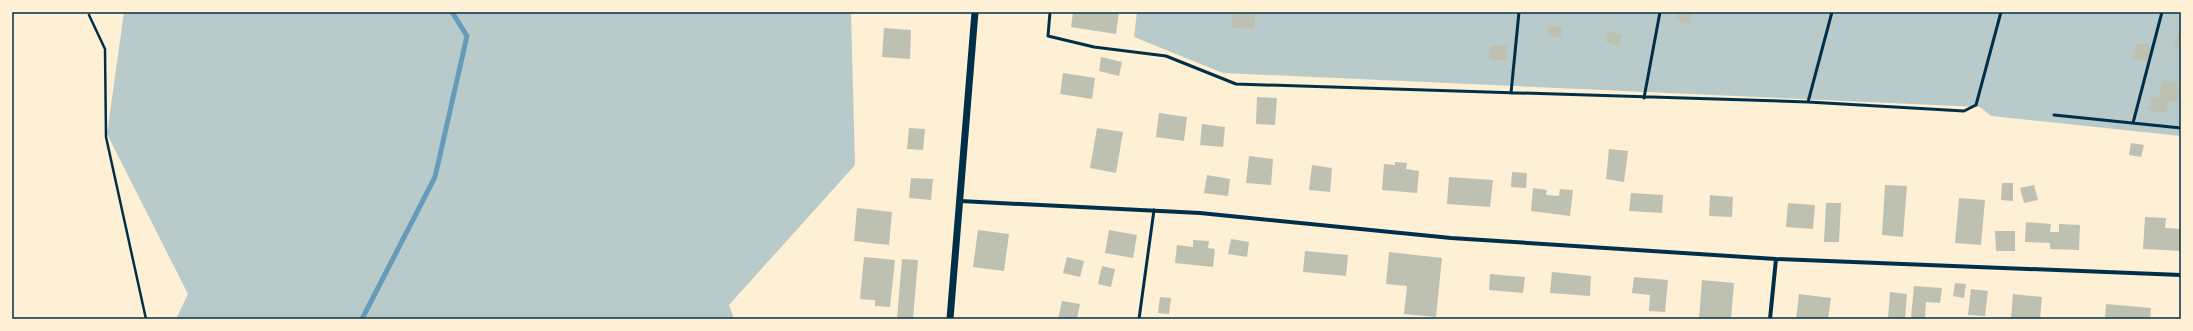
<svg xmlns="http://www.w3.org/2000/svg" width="2193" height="331" font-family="Manrope,sans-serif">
<rect width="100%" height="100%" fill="#fdf0d5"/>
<!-- green -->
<path fill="#b9caca" d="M 124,12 L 851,12 L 855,165 L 729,305 L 734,319 L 176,319 L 188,294 L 107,134 Z
M 1137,12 L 2181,12 L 2181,136 L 1991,116 L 1980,107 L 1223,73 L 1134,37 Z"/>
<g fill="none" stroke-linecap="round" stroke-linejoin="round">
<!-- stream -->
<path stroke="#669bbc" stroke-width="5" d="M 362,319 L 435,177 L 467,36 L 452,12"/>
</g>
<!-- building -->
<path fill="#bec0b2" d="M 1073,12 L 1119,12 L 1116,34 L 1071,27 Z
M 1233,12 L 1255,12 L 1254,29 L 1232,28 Z
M 1678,12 L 1693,12 L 1690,24 L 1676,20 Z
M 1548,26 L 1562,27 L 1561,37 L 1547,36 Z
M 884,28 L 911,30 L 910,59 L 882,57 Z
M 1608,31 L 1622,35 L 1619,46 L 1606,42 Z
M 2178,33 L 2181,34 L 2181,50 L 2174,48 Z
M 2136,43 L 2151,46 L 2147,62 L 2133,59 Z
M 1490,45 L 1507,46 L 1506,61 L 1489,59 Z
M 1101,57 L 1122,62 L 1119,76 L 1099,71 Z
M 1063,73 L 1095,78 L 1092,99 L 1060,94 Z
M 2163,80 L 2178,83 L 2177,90 L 2181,91 L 2181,103 L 2169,101 L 2166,113 L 2148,110 L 2151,97 L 2158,99 Z
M 1257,97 L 1277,98 L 1275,125 L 1256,124 Z
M 1159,113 L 1187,117 L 1184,141 L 1156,137 Z
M 1202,124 L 1225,127 L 1223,147 L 1200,145 Z
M 909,128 L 925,129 L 923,150 L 907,149 Z
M 1097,128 L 1123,132 L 1116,173 L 1090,168 Z
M 2131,143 L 2144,145 L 2141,157 L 2129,155 Z
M 1609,149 L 1628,151 L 1624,182 L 1606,179 Z
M 1249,156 L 1273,159 L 1271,185 L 1246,183 Z
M 1395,162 L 1407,163 L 1406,169 L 1419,171 L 1417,193 L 1382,190 L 1384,164 L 1395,165 Z
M 1312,165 L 1332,168 L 1330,192 L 1309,190 Z
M 1512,172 L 1527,173 L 1526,188 L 1511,187 Z
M 1207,175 L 1230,179 L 1228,196 L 1204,193 Z
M 1449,177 L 1493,180 L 1490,207 L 1447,204 Z
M 911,178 L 933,179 L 931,200 L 909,198 Z
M 2002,183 L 2013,183 L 2013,201 L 2001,200 Z
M 1885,185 L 1907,186 L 1903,237 L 1882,235 Z
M 2034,185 L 2038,200 L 2024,203 L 2020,188 Z
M 1533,188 L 1547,190 L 1546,195 L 1559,196 L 1560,189 L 1573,190 L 1570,216 L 1531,211 Z
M 1631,193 L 1663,195 L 1662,213 L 1629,211 Z
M 1710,195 L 1733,197 L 1732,217 L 1709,216 Z
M 1959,198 L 1985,200 L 1981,245 L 1955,243 Z
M 1788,203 L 1815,205 L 1813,229 L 1786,227 Z
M 1826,203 L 1841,203 L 1839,242 L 1824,242 Z
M 857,208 L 892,212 L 889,245 L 854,241 Z
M 2145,217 L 2166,218 L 2165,228 L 2181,229 L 2181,251 L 2143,249 Z
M 2026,222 L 2051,224 L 2050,232 L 2059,232 L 2059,224 L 2080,225 L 2079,250 L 2050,249 L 2050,243 L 2025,242 Z
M 978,230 L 1009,234 L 1004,271 L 973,267 Z
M 1109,230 L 1137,235 L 1133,258 L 1105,253 Z
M 1995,231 L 2015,231 L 2015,251 L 1996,251 Z
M 1231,239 L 1249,242 L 1247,257 L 1228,254 Z
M 1193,240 L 1209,241 L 1208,248 L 1215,249 L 1213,267 L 1175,263 L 1177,245 L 1193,247 Z
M 1305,251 L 1348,255 L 1346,276 L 1303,272 Z
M 1389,252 L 1442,258 L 1436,317 L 1404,314 L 1407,286 L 1386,284 Z
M 864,257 L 895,260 L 890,307 L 875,306 L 875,300 L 860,299 Z
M 1067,257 L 1084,261 L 1080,277 L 1063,273 Z
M 902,259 L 918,260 L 913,319 L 897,319 Z
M 1102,266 L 1115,269 L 1111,287 L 1098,284 Z
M 1552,272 L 1591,276 L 1590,296 L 1550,293 Z
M 1490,274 L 1525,277 L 1523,293 L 1489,290 Z
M 1634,277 L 1668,280 L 1665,312 L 1649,311 L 1650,295 L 1632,293 Z
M 1702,280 L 1734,283 L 1731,319 L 1699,319 Z
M 1955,283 L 1966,284 L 1964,298 L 1953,296 Z
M 1914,286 L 1942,288 L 1940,303 L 1926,302 L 1925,319 L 1911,318 Z
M 1971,289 L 1988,291 L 1985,316 L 1968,315 Z
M 1890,292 L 1907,294 L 1905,319 L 1888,319 Z
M 1799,294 L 1831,298 L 1828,319 L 1796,319 Z
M 2013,294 L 2042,297 L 2040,319 L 2011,319 Z
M 1160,297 L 1171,298 L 1169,314 L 1158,313 Z
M 1062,301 L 1080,304 L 1077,319 L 1058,319 Z
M 2106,304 L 2151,308 L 2150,319 L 2105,319 Z"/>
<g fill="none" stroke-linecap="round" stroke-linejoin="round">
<!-- path -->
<path stroke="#003049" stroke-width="2.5" d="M 89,15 L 105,49 L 106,137 L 146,319"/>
<!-- service -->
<path stroke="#003049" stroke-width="3" d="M 1050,12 L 1048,36 L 1094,47 L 1166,56 L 1236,84 L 1808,102 L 1964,111 L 1976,105 L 2001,12
M 1511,93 L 1519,12
M 1644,98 L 1660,12
M 1808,102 L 1832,12
M 2054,115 L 2181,128
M 2133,123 L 2162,12
M 1139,319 L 1154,210"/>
<!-- minor -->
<path stroke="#003049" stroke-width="4" d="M 960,201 L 1200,213 L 1451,238 L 1776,259 L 2181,275
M 1770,319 L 1776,259"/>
<!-- tertiary -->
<path stroke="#003049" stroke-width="7" d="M 950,319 L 975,12"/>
</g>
<!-- border -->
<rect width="2193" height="331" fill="none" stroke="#fdf0d5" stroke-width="26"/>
<rect x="13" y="13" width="2167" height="305" fill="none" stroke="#003049" stroke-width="1.5"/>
</svg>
